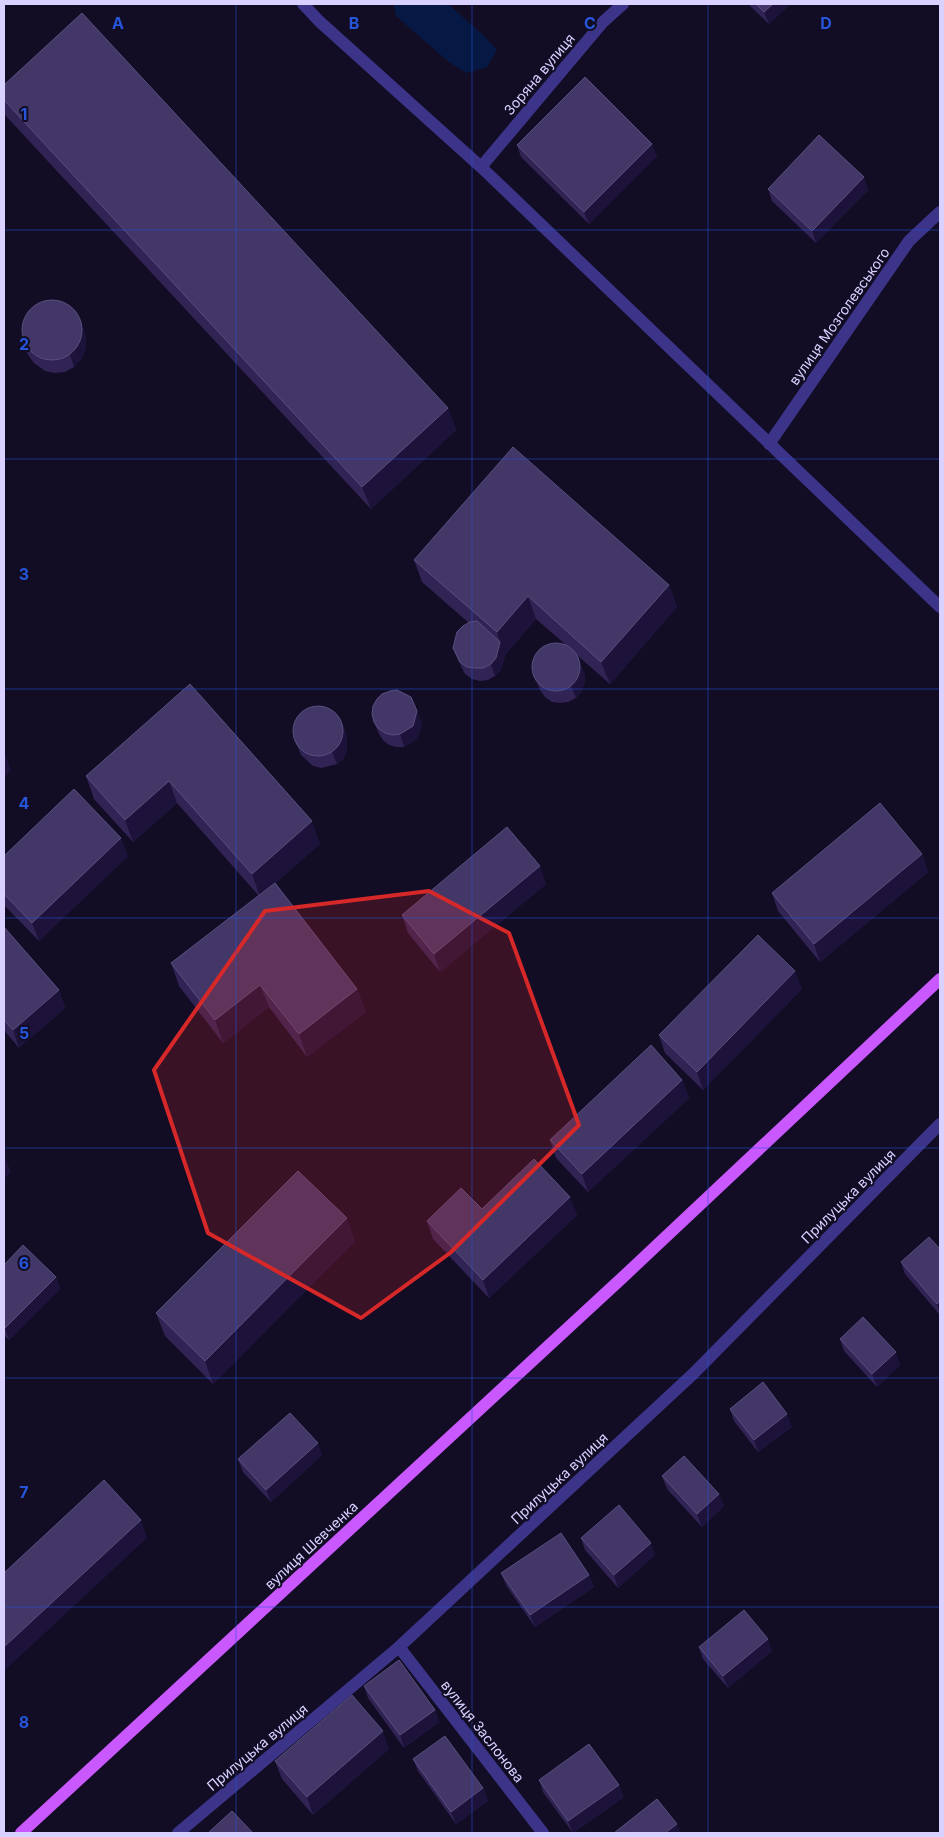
<svg xmlns="http://www.w3.org/2000/svg" width="944" height="1837" font-family="Inter,sans-serif">
<rect width="100%" height="100%" fill="#120d25"/>
<!-- water -->
<path fill="#061945" d="M 394,4 L 448,4 L 483,35 L 497,50 L 487,67 L 466,73 L 448,61 L 396,16 Z"/>
<g fill="none" stroke-linecap="round" stroke-linejoin="round">
<!-- minor -->
<path stroke="#3c3488" stroke-width="12" d="M 303,4 L 319,21 L 481,167 L 940,607
M 481,167 L 603,22 L 623,4
M 769,444 L 909,241 L 940,212
M 399,1647 L 543,1833
M 178,1833 L 399,1647 L 693,1374 L 940,1124"/>
<!-- major -->
<path stroke="#ca58ff" stroke-width="12" d="M 21,1833 L 622,1278 L 940,979"/>
</g>
<!-- wall -->
<path fill="#312455" d="M 748,4 L 790,4 L 769,24 Z
M 4,85 L 448,408 L 456,430 L 371,509 L 4,114 Z
M 517,145 L 657,156 L 589,224 L 521,157 Z
M 768,189 L 868,190 L 816,243 L 772,201 Z
M 86,336 L 86,347 L 82,358 L 74,367 L 65,372 L 55,373 L 45,371 L 34,363 L 28,355 L 24,343 Z
M 414,560 L 669,585 L 677,607 L 610,684 L 578,656 L 585,676 L 584,685 L 581,692 L 576,698 L 568,702 L 560,703 L 552,702 L 545,697 L 540,690 L 532,670 L 565,644 L 536,619 L 505,655 L 501,670 L 495,676 L 488,680 L 480,681 L 472,679 L 465,674 L 458,660 L 453,648 L 469,623 L 422,582 Z
M 190,684 L 320,844 L 275,883 L 357,989 L 366,1012 L 307,1057 L 269,1007 L 223,1043 L 179,986 L 171,963 L 259,896 L 177,803 L 133,842 L 94,799 L 86,776 Z
M 374,722 L 422,724 L 417,739 L 404,747 L 396,747 L 389,745 L 383,740 L 379,734 Z
M 293,735 L 347,735 L 347,751 L 343,759 L 337,764 L 321,768 L 313,766 L 301,755 Z
M 922,854 L 928,872 L 820,962 L 778,911 L 772,893 Z
M 4,856 L 128,856 L 39,941 L 4,905 Z
M 546,884 L 440,972 L 408,933 L 402,915 Z
M 4,927 L 59,990 L 65,1008 L 19,1048 L 4,1030 Z
M 802,989 L 703,1090 L 665,1053 L 659,1035 Z
M 682,1080 L 689,1098 L 588,1192 L 556,1158 L 550,1140 Z
M 482,1209 L 577,1215 L 489,1298 L 433,1239 L 427,1221 Z
M 355,1241 L 213,1384 L 165,1336 L 156,1313 Z
M 940,1249 L 940,1315 L 905,1274 L 901,1262 Z
M 4,1265 L 56,1277 L 60,1289 L 9,1340 L 4,1335 Z
M 840,1339 L 900,1365 L 877,1387 L 844,1351 Z
M 730,1409 L 792,1427 L 758,1452 L 734,1421 Z
M 322,1455 L 271,1502 L 243,1472 L 238,1459 Z
M 662,1476 L 719,1494 L 724,1506 L 702,1527 L 667,1489 Z
M 581,1538 L 655,1555 L 618,1588 L 585,1550 Z
M 501,1573 L 589,1575 L 594,1587 L 535,1627 L 506,1585 Z
M 699,1647 L 772,1651 L 728,1688 L 703,1659 Z
M 364,1686 L 435,1710 L 439,1722 L 404,1748 L 368,1698 Z
M 389,1749 L 313,1815 L 282,1779 L 275,1761 Z
M 413,1759 L 483,1788 L 488,1801 L 456,1824 L 418,1771 Z
M 539,1780 L 624,1797 L 573,1833 L 543,1792 Z"/>
<!-- shaded-wall -->
<path fill="#1d133a" d="M 773,4 L 790,4 L 769,24 L 764,12 Z
M 652,144 L 657,156 L 589,224 L 584,212 Z
M 864,177 L 868,190 L 816,243 L 812,231 Z
M 82,324 L 86,336 L 86,347 L 82,358 L 74,367 L 70,355 Z
M 448,408 L 456,430 L 371,509 L 362,487 Z
M 669,585 L 677,607 L 610,684 L 601,662 Z
M 528,596 L 536,619 L 505,655 L 501,670 L 495,676 L 491,664 L 500,642 L 497,632 Z
M 578,656 L 585,676 L 584,685 L 581,692 L 576,698 L 571,686 Z
M 417,711 L 422,724 L 417,739 L 404,747 L 400,734 Z
M 342,723 L 347,735 L 347,751 L 343,759 L 337,764 L 332,752 Z
M 4,752 L 11,770 L 4,778 Z
M 169,781 L 177,803 L 133,842 L 125,820 Z
M 312,821 L 320,844 L 260,897 L 252,874 Z
M 121,838 L 128,856 L 39,941 L 32,923 Z
M 922,854 L 928,872 L 820,962 L 814,944 Z
M 540,866 L 546,884 L 440,972 L 434,954 Z
M 795,971 L 802,989 L 703,1090 L 697,1072 Z
M 260,985 L 269,1007 L 223,1043 L 215,1020 Z
M 357,989 L 366,1012 L 307,1057 L 299,1034 Z
M 59,990 L 65,1008 L 19,1048 L 13,1030 Z
M 682,1080 L 689,1098 L 588,1192 L 582,1174 Z
M 4,1155 L 11,1172 L 4,1179 Z
M 570,1197 L 577,1215 L 489,1298 L 483,1280 Z
M 347,1218 L 355,1241 L 213,1384 L 205,1361 Z
M 56,1277 L 60,1289 L 9,1340 L 5,1328 Z
M 940,1301 L 940,1314 L 937,1304 Z
M 896,1352 L 900,1365 L 877,1387 L 872,1374 Z
M 787,1414 L 792,1427 L 758,1452 L 754,1440 Z
M 318,1443 L 322,1455 L 271,1502 L 266,1490 Z
M 719,1494 L 724,1506 L 702,1527 L 697,1514 Z
M 141,1520 L 147,1538 L 4,1671 L 4,1647 Z
M 651,1543 L 655,1555 L 618,1588 L 614,1575 Z
M 589,1575 L 594,1587 L 535,1627 L 530,1615 Z
M 768,1639 L 772,1651 L 728,1688 L 723,1676 Z
M 435,1710 L 439,1722 L 404,1748 L 400,1735 Z
M 383,1731 L 389,1749 L 313,1815 L 307,1797 Z
M 619,1785 L 624,1797 L 573,1833 L 568,1821 Z
M 483,1788 L 488,1801 L 456,1824 L 451,1812 Z
M 677,1824 L 681,1833 L 665,1833 Z"/>
<!-- building -->
<path fill="#433767" stroke="#5a4f7f" d="M 756,4 L 773,4 L 764,12 Z
M 82,13 L 448,408 L 362,487 L 4,100 L 4,85 Z
M 585,77 L 652,144 L 584,212 L 517,145 Z
M 819,135 L 864,177 L 812,231 L 768,189 Z
M22 330a30 30 0 1 1 60 0a30 30 0 1 1-60 0Z
M 513,447 L 669,585 L 601,662 L 528,596 L 497,632 L 414,560 Z
M 477,621 L 500,642 L 496,658 L 491,664 L 483,668 L 475,668 L 467,667 L 460,662 L 453,648 L 457,632 L 463,626 L 470,622 Z
M532 667a24 24 0 1 1 48 0a24 24 0 1 1-48 0Z
M 190,684 L 312,821 L 252,874 L 169,781 L 125,820 L 86,776 Z
M 397,690 L 411,697 L 417,711 L 413,726 L 400,734 L 392,735 L 385,733 L 378,728 L 374,722 L 372,714 L 373,706 L 377,699 L 382,694 L 390,691 Z
M293 731a25 25 0 1 1 50 0a25 25 0 1 1-50 0Z
M 74,789 L 121,838 L 32,923 L 4,894 L 4,856 Z
M 880,803 L 922,854 L 814,944 L 772,893 Z
M 507,827 L 540,866 L 434,954 L 402,915 Z
M 275,883 L 357,989 L 299,1034 L 260,985 L 215,1020 L 171,963 Z
M 4,927 L 59,990 L 13,1030 L 4,1020 Z
M 758,935 L 795,971 L 697,1072 L 659,1035 Z
M 651,1045 L 682,1080 L 582,1174 L 550,1140 Z
M 534,1159 L 570,1197 L 483,1280 L 427,1221 L 461,1188 L 482,1209 Z
M 298,1171 L 347,1218 L 205,1361 L 156,1313 Z
M 929,1237 L 940,1249 L 940,1301 L 937,1304 L 901,1262 Z
M 23,1245 L 56,1277 L 5,1328 L 4,1327 L 4,1265 Z
M 863,1317 L 896,1352 L 872,1374 L 840,1339 Z
M 763,1382 L 787,1414 L 754,1440 L 730,1409 Z
M 290,1413 L 318,1443 L 266,1490 L 238,1459 Z
M 684,1456 L 719,1494 L 697,1514 L 662,1476 Z
M 104,1480 L 141,1520 L 4,1647 L 4,1573 Z
M 619,1505 L 651,1543 L 614,1575 L 581,1538 Z
M 561,1533 L 589,1575 L 530,1615 L 501,1573 Z
M 744,1610 L 768,1639 L 723,1676 L 699,1647 Z
M 399,1660 L 435,1710 L 400,1735 L 364,1686 Z
M 352,1695 L 383,1731 L 307,1797 L 275,1761 Z
M 445,1736 L 483,1788 L 451,1812 L 413,1759 Z
M 589,1744 L 619,1785 L 568,1821 L 539,1780 Z
M 657,1799 L 677,1824 L 665,1833 L 614,1833 Z
M 232,1811 L 253,1833 L 208,1833 Z"/>
<!-- marked area -->
<path fill="#d62828" fill-opacity="0.2" stroke="#d62828" stroke-width="4" stroke-linejoin="round" d="M 429,891 L 509,933 L 579,1125 L 450,1253 L 361,1318 L 208,1233 L 154,1070 L 265,911 Z"/>
<!-- grid -->
<path fill="none" stroke="#2655da" stroke-width="1" stroke-opacity="0.55" d="M 236,4 L 236,1833M 472,4 L 472,1833M 708,4 L 708,1833M 4,230 L 940,230M 4,459 L 940,459M 4,689 L 940,689M 4,918 L 940,918M 4,1148 L 940,1148M 4,1378 L 940,1378M 4,1607 L 940,1607"/>
<g text-anchor="middle" dominant-baseline="central" stroke-width="4" stroke-linejoin="round" paint-order="stroke">
<!-- street labels -->
<g font-size="14" fill="#d9d1ff" stroke="#120d25">
<text transform="translate(539 74) rotate(-50)">Зоряна вулиця</text>
<text transform="translate(839 316) rotate(-55)">вулиця Мозголевського</text>
<text transform="translate(848 1196) rotate(-45)">Прилуцька вулиця</text>
<text transform="translate(559 1478) rotate(-43)">Прилуцька вулиця</text>
<text transform="translate(311 1545) rotate(-43)">вулиця Шевченка</text>
<text transform="translate(483 1731) rotate(52)">вулиця Заслонова</text>
<text transform="translate(257 1747) rotate(-40)">Прилуцька вулиця</text>
</g>
</g>
<g font-size="16" text-anchor="middle" font-weight="bold" fill="#2655da" stroke="#120d25" stroke-width="4" stroke-linejoin="round" paint-order="stroke">
<text x="118" y="29">A</text>
<text x="354" y="29">B</text>
<text x="590" y="29">C</text>
<text x="826" y="29">D</text>
<text x="24" y="120">1</text>
<text x="24" y="350">2</text>
<text x="24" y="580">3</text>
<text x="24" y="809">4</text>
<text x="24" y="1039">5</text>
<text x="24" y="1269">6</text>
<text x="24" y="1498">7</text>
<text x="24" y="1728">8</text>
</g>
<!-- border -->
<rect width="944" height="1837" fill="none" stroke="#d9d1ff" stroke-width="10"/>
</svg>
